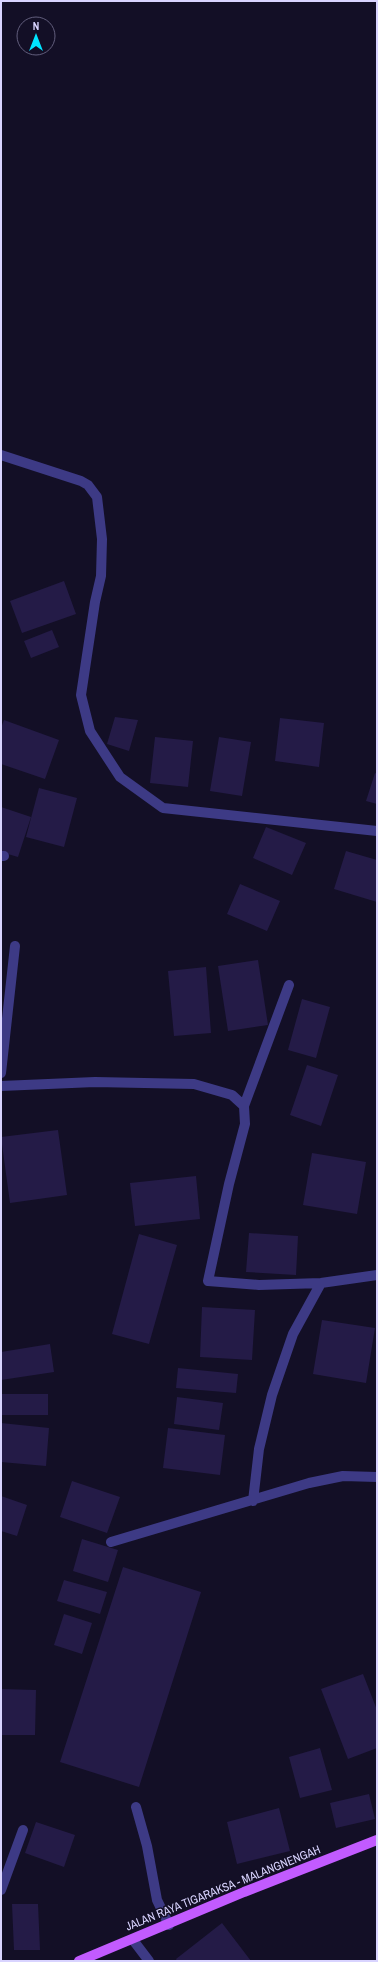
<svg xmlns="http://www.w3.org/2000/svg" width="378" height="1962" font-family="'Archivo Narrow',sans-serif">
<rect width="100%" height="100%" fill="#130f26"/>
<!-- building -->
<path fill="#241b47" d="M 64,581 L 76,614 L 22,633 L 10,601 Z
M 52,630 L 59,647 L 31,658 L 24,641 Z
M 115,717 L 138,720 L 129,751 L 107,744 Z
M 280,718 L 324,723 L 319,767 L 275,761 Z
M 4,720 L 59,740 L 45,779 L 1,764 L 1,728 Z
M 155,737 L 193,741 L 188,787 L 150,783 Z
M 219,737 L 251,742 L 242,796 L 210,791 Z
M 375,773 L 377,774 L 377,804 L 366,801 Z
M 39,788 L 77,798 L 64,847 L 26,837 Z
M 1,807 L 31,817 L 18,857 L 1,852 Z
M 266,827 L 306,843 L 292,875 L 253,858 Z
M 346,851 L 377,860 L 377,902 L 334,889 Z
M 240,884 L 280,901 L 267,931 L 227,914 Z
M 258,960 L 268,1025 L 228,1031 L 218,966 Z
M 206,967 L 211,1033 L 174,1036 L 168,971 Z
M 302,999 L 330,1007 L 316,1058 L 288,1050 Z
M 307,1065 L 338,1075 L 321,1126 L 290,1115 Z
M 58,1130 L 67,1195 L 10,1203 L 1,1137 Z
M 312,1153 L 366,1162 L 357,1214 L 303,1205 Z
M 196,1176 L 200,1219 L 135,1226 L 130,1183 Z
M 249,1233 L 298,1236 L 296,1275 L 246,1272 Z
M 139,1234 L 177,1245 L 149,1344 L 112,1334 Z
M 202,1307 L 255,1310 L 252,1360 L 200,1357 Z
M 322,1320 L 375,1328 L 366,1383 L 313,1374 Z
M 50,1344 L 54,1372 L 1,1380 L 1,1352 Z
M 178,1368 L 238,1374 L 236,1393 L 176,1388 Z
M 1,1394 L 48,1394 L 48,1415 L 1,1415 Z
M 177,1397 L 223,1403 L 219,1430 L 174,1424 Z
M 1,1423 L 49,1428 L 46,1466 L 1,1462 Z
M 168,1428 L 225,1435 L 220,1475 L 163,1468 Z
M 72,1481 L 120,1497 L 107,1533 L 60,1517 Z
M 1,1496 L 27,1505 L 17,1536 L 1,1531 Z
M 82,1539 L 118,1550 L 108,1582 L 73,1571 Z
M 123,1567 L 201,1592 L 139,1787 L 60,1762 Z
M 64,1580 L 107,1592 L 100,1614 L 57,1601 Z
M 64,1614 L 92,1623 L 82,1654 L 54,1645 Z
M 363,1674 L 377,1710 L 377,1748 L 348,1759 L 321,1689 Z
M 1,1689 L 36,1690 L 35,1735 L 1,1735 Z
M 320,1748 L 332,1790 L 300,1798 L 289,1757 Z
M 369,1794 L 375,1819 L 336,1828 L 330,1803 Z
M 279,1808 L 290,1851 L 237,1864 L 227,1822 Z
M 36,1822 L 75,1835 L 64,1867 L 25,1853 Z
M 12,1904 L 38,1904 L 40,1950 L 14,1950 Z
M 222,1923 L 251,1961 L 177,1961 L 176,1959 Z"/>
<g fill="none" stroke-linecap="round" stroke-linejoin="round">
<!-- minor -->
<path stroke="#3d3a85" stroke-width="10" d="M 1,455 L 81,481 L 88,485 L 97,497 L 102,539 L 101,576 L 95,602 L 81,695 L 90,731 L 120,777 L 163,808 L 377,831
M 1,856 L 4,856
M 1,1073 L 15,946
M 1,1086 L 95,1082 L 194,1084 L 232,1095 L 244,1106 L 245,1124 L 229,1184 L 208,1281 L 259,1285 L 321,1283 L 377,1275
M 244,1106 L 289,985
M 253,1501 L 259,1449 L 272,1395 L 293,1334 L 321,1283
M 111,1542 L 309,1483 L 343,1476 L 377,1477
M 136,1807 L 147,1846 L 157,1900 L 169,1925
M 1,1890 L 23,1830
M 133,1940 L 149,1961"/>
<!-- major -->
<path stroke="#c25bff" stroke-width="10" d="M 79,1961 L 244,1892 L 377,1840"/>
</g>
<g text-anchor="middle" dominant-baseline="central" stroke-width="3" stroke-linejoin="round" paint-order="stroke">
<!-- street labels -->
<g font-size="12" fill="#d9d4ff" stroke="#130f26">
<text transform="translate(223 1888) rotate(-22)">JALAN RAYA TIGARAKSA - MALANGNENGAH</text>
</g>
</g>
<!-- border -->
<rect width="378" height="1962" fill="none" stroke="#d9d4ff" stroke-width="4"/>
<!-- north arrow -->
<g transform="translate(36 36)"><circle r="19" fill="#130f26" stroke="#625e7d"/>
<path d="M0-3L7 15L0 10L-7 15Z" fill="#00e5ff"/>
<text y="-6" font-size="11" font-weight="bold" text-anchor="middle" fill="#d9d4ff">N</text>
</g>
</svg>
